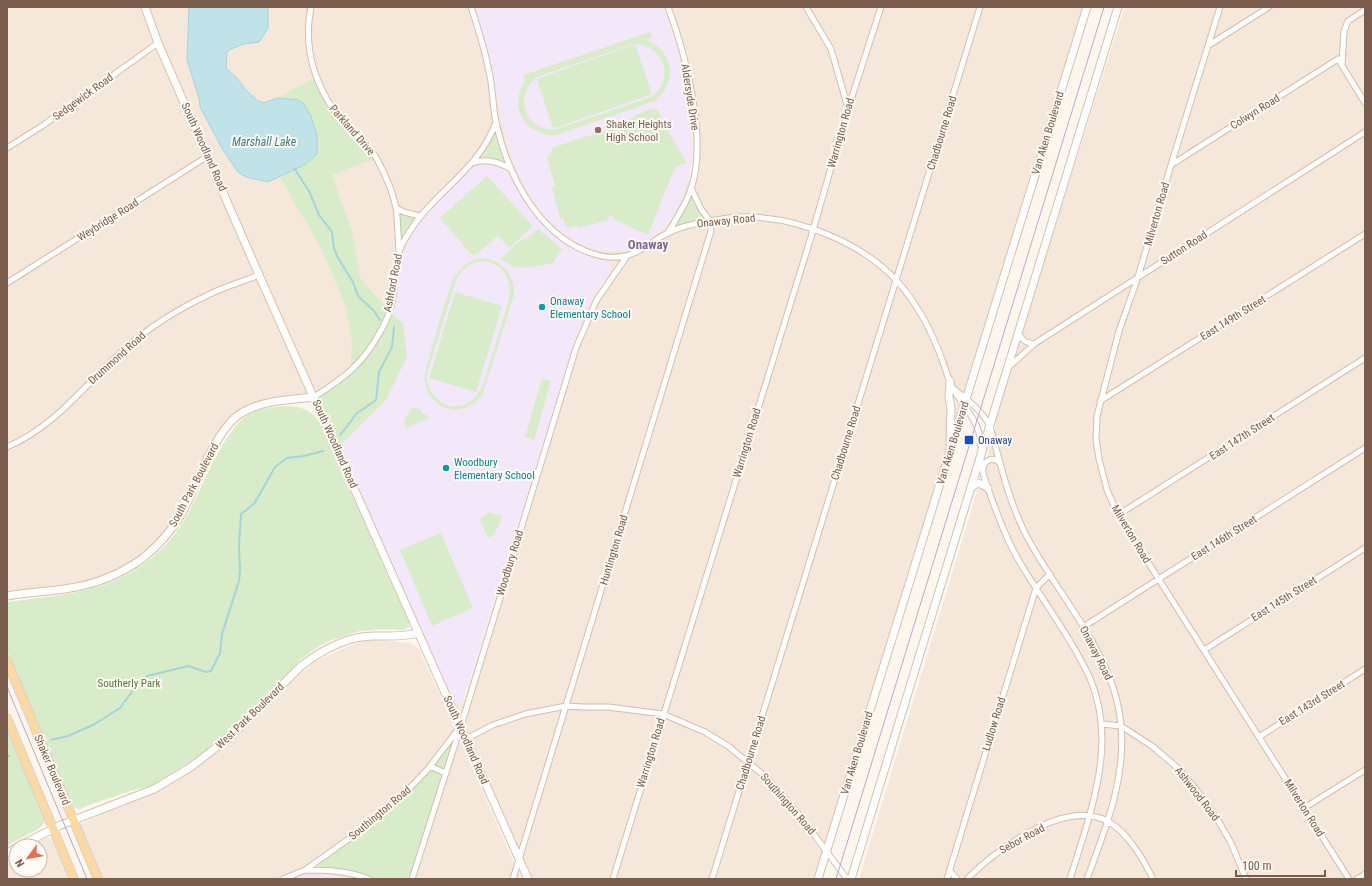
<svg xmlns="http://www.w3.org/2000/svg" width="1372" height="886" font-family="'Roboto Condensed',sans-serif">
<rect width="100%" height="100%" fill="#fdf6ec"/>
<!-- residential -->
<path fill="#f5e8da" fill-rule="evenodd" d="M 7,7 L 475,7 L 489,53 L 505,137 L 514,163 L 532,199 L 547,218 L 566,235 L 576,241 L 594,249 L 614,251 L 637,247 L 654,237 L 663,228 L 672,218 L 688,182 L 692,168 L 693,155 L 691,116 L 688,96 L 672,33 L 663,7 L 1087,7 L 818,879 L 528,879 L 314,397 L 252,407 L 225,428 L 188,501 L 154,548 L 108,578 L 7,596 ZM 480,165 L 521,195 L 539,221 L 561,240 L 575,250 L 598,259 L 604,282 L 594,295 L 578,330 L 464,701 L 461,703 L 385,335 L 393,313 L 402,261 L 410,239 L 415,229 L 433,208 L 470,170 Z
M 1129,7 L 1365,7 L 1365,879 L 859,879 L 969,518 L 995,429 L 997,413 L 1006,382 L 1123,12 Z
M 373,640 L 411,643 L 419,649 L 468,758 L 521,879 L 100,879 L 80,830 L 81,825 L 84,822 L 149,795 L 189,773 L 232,740 L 290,683 L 315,662 L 344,648 L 364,641 Z
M 46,838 L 50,838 L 54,842 L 70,879 L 7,879 L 7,860 L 16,854 L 16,870 L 40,870 L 40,846 L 31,846 Z"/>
<!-- education -->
<path fill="#f3e8fa" d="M 475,7 L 663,7 L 676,46 L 684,79 L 691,116 L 693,155 L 688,182 L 679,206 L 672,218 L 654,237 L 637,247 L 627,250 L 604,251 L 594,249 L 576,241 L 566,235 L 557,228 L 539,209 L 532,199 L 518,173 L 505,137 L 489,53 Z
M 485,164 L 497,166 L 508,172 L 527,204 L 549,231 L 575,250 L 609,263 L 611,268 L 610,272 L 594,295 L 578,330 L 463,701 L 458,704 L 453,701 L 451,697 L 322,405 L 385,335 L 393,313 L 402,261 L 410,239 L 415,229 L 433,208 L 470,170 L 480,165 Z
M 328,875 L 356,879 L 294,879 L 306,877 Z"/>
<!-- green -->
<path fill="#d8ecc9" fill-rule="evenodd" d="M 650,32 L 652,37 L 646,40 C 674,50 678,83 655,101 L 557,135 C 526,137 507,107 525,81 L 523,75 ZM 637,44 C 668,47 675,87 646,99 L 557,129 C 526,133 512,96 537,77 L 630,45 Z
M 635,45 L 652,94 L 558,127 L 553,128 L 537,79 L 630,46 Z
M 316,77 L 329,103 L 376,158 L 332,175 L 352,231 L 360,278 L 389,311 L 403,323 L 407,357 L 386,400 L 337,449 L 314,397 L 350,372 L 352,343 L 346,307 L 322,250 L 280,177 L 290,171 L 295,170 L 298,100 L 277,98 Z
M 653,108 L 658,110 L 670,135 L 684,157 L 686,163 L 675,167 L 648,235 L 613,219 L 613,216 L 608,217 L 609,220 L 578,228 L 577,226 L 569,228 L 565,225 L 563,218 L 560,219 L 552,187 L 555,186 L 547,157 L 552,152 L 551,148 L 581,138 L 614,129 L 616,134 L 636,115 Z
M 496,122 L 511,169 L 492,161 L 471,164 Z
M 487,176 L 533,226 L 509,248 L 498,236 L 476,254 L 472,255 L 440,218 Z
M 691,188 L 710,221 L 668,233 Z
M 396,208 L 420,216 L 399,252 Z
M 538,229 L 562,249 L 553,263 C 536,266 513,273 501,258 L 520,241 L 526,238 Z
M 481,258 C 501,259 515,274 514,295 L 483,393 C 478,401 473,405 464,408 C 447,414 430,402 425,385 C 424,381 425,377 425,373 L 441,315 L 453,279 L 464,265 L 472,261 ZM 484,261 C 503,264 513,280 509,299 L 483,386 C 472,407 450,415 433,394 C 428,388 426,382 427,374 L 457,278 C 463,268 471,262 484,261 Z
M 455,292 L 502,306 L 476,392 L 429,378 Z
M 542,378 L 551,381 L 534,440 L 525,437 Z
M 284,406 C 299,406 310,409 319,421 L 409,623 L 409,627 L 403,630 L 383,629 L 360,631 L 329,641 L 315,649 L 300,660 L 253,711 L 203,754 L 151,786 L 133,790 L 86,806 C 77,812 75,809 70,801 L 7,652 L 7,602 C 52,596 99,594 138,568 C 160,554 177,534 189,512 C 203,486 224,429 249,414 C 259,409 273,407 284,406 Z
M 412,408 L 419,409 L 423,414 L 427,415 L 429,418 L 406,428 L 404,423 L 404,420 Z
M 489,512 L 502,516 C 499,524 497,534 488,538 L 480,520 L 482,516 L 485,516 Z
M 441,533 L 473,608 L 432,626 L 400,550 Z
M 7,726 L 44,817 C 45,823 43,826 38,829 L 7,846 Z
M 460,727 L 412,879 L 369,879 L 364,877 L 305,870 L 402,796 Z"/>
<!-- water -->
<path fill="#bfe3e8" stroke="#a5d3da" d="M 189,7 L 268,7 L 268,28 L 259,42 L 243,44 L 227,51 L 226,68 L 238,79 L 244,88 L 258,101 L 264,103 L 277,98 L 298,100 L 303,103 L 311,116 L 317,136 L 317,154 L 306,164 L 268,182 L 246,177 L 238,172 L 223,150 L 200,107 L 199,98 L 187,60 Z"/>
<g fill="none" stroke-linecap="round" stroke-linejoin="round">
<!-- stream -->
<path stroke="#a5d3da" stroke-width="2" d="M 294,168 L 309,191 L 319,215 L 332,232 L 334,248 L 338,258 L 353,282 L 358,296 L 374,311 L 380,320
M 340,435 L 348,425 L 356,414 L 376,400 L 379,372 L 392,347 L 394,327
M 51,740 L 68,736 L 93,725 L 120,708 L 134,689 L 147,676 L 188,666 L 206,672 L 211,671 L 220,653 L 222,634 L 239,581 L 240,572 L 239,546 L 241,514 L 254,504 L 275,467 L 287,458 L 304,456 L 323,451
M 7,757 L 9,756"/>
<!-- street casing -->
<g stroke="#d1beb0" stroke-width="7">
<path id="street" d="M 311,7 C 302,51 317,93 346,125 C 356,137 369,146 377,159 C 385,174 393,192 396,208 C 398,222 398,237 399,251
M 471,7 C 479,31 487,56 491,82 C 493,95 493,109 496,122 C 505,164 526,210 561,237 C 578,250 604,261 625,256 C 641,253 654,239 668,233 C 677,228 689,225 699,223 C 714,220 736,216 751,217 C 802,219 862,243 897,281 C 918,304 932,332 943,362 C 946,370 948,380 953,388 C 965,411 982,422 981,450
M 668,7 C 686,55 708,139 691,189 C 686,204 676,219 668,233
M 806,7 L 831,49 L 848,108
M 1220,7 L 1171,165 L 1138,277 L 1119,331 L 1097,416 L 1096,439 L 1099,459 L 1107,490 L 1118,515 L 1349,879
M 1209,45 L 1269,7
M 1342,65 L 1344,31 L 1348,21 L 1365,10
M 7,148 L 42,126 L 158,43
M 472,163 C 487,158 498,162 511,169
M 1171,165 L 1338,59 L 1365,103
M 691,188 L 701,209 L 710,221
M 396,208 L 404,212 L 420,216
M 7,283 L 208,156
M 1018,332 C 1021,340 1025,342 1034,344
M 1009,367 L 1034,344 L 1365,132
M 955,390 C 969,400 982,411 990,426 C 1000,462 1008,499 1025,533 C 1057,596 1115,652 1121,726 C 1126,780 1105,830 1087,879
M 314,397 C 344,378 363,364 380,332 C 386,322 391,310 393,298 C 395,283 395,267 399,253 C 400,246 406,237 410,231 C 435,191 479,170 496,122
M 1100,401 L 1365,234
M 7,447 C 61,424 90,376 134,341 C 156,323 180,308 206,296 C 223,287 242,282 259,275
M 981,460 C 981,471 986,483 990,494 C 999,519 1008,543 1022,566 C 1042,599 1066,631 1084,666 C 1122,736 1091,810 1070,879
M 983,469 C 984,460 993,456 1000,463
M 1118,515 L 1365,358
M 1083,627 L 1365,448
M 1204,650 L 1365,548
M 1102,724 L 1121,726 L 1152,746 L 1180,770 L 1203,798 L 1219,822 L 1231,843 L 1246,879
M 1259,737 L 1365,669
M 466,739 L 493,725 L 525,714 L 566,706 L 584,707 L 608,707 L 663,714 L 705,732 L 728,746 L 767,778 L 801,817 L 847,879
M 430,766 L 445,773
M 1304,808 L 1365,770
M 305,870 C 327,870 349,871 369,879
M 950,871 L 957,879
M 283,879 L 305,870 L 350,838 L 380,815 L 402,796 L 427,770 L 457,731
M 412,879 L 464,716 L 576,348 L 596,301 L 627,256
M 513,879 L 711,231 L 710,221
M 613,879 L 811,237 L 848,109 L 881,7
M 712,879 L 980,7
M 947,879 L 1036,588 L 1050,574
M 967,879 C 996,850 1066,797 1109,822 C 1127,832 1144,860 1153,879
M 1357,879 L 1365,874"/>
</g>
<!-- secondary casing -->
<g stroke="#d6c0b0" stroke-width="9">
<path id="secondary" d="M 145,7 L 158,43 L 259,275 L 528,879
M 950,381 L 949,397 L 951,408 L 950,443
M 971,488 L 977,483 L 981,484 L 988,488
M 7,596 C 28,592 49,592 70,588 C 97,584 121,574 143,558 C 158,546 171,531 181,515 C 197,487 215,427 243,412 C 264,400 290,400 314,397
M 19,846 L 61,825 L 154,789 L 191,767 L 232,735 L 301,666 C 322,650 347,636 374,636 C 390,636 403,637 418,633
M 7,853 L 16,848
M 818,879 L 1087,7
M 851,879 L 1118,7"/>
</g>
<!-- primary casing -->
<g stroke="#dad1cd" stroke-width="10">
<path id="primary" d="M 7,661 L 98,879
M 7,718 L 74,879"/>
</g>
<!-- street -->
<use href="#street" stroke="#fff" stroke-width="5"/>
<!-- secondary -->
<use href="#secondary" stroke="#fff" stroke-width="7"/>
<!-- primary -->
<use href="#primary" stroke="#fbd9a5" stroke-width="8"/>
<!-- tram -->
<path stroke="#b9a8c9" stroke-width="1" d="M 7,687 L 87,879
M 836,879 L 1104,7"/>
</g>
<!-- markers -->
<circle fill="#8d6e63" stroke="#fffaf3" stroke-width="1.5" cx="598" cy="130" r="4"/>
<g fill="#0f9aa8" stroke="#fffaf3" stroke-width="1.5">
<circle cx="542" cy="307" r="4"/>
<circle cx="446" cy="468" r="4"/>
</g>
<rect fill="#1a4fb4" stroke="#fffaf3" stroke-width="1.5" x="964" y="435" width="10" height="10" rx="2"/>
<g text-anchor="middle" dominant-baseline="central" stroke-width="4" stroke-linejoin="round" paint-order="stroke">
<!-- street labels -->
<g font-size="11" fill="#7a5c4d" stroke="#fffaf3">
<text transform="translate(83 97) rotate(-36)">Sedgewick Road</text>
<text transform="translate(690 97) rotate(81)">Aldersyde Drive</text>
<text transform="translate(1255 112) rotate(-32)">Colwyn Road</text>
<text transform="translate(352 130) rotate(49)">Parkland Drive</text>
<text transform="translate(841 133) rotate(-74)">Warrington Road</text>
<text transform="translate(942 133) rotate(-73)">Chadbourne Road</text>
<text transform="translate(1048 133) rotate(-73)">Van Aken Boulevard</text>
<text transform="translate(204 147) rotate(66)">South Woodland Road</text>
<text transform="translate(1157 214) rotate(-74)">Milverton Road</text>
<text transform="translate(108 220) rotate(-32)">Weybridge Road</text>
<text transform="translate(726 221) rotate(-6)">Onaway Road</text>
<text transform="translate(1184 248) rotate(-33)">Sutton Road</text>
<text transform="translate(393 283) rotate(-79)">Ashford Road</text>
<text transform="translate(1233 318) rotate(-32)">East 149th Street</text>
<text transform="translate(117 358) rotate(-42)">Drummond Road</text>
<text transform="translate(1242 437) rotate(-33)">East 147th Street</text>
<text transform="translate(747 443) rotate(-73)">Warrington Road</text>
<text transform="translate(846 443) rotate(-73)">Chadbourne Road</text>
<text transform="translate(953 443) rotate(-73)">Van Aken Boulevard</text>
<text transform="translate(335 444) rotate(66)">South Woodland Road</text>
<text transform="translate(194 485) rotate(-62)">South Park Boulevard</text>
<text transform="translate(1131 534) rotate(59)">Milverton Road</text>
<text transform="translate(1224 538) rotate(-32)">East 146th Street</text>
<text transform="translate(614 550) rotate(-73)">Huntington Road</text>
<text transform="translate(510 563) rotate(-73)">Woodbury Road</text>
<text transform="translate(1284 599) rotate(-32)">East 145th Street</text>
<text transform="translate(1096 653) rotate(63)">Onaway Road</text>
<text transform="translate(1312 703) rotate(-32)">East 143rd Street</text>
<text transform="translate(250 716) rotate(-44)">West Park Boulevard</text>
<text transform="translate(994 724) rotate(-73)">Ludlow Road</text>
<text transform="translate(466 740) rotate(66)">South Woodland Road</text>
<text transform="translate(651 753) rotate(-73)">Warrington Road</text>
<text transform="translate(751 753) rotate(-73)">Chadbourne Road</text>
<text transform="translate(857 753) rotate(-73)">Van Aken Boulevard</text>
<text transform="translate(52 770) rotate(67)">Shaker Boulevard</text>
<text transform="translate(1197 794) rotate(52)">Ashwood Road</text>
<text transform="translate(788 804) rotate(49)">Southington Road</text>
<text transform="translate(1304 808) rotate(58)">Milverton Road</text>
<text transform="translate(380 813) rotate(-40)">Southington Road</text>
<text transform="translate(1022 839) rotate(-29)">Sebor Road</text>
</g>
<!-- education labels -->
<g font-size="11" fill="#785e54" stroke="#fffaf3" text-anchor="start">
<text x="606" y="124">Shaker Heights<tspan x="606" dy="13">High School</tspan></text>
</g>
<!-- culture labels -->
<g font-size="11" fill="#0d838f" stroke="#fffaf3" text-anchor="start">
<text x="550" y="301">Onaway<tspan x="550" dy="13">Elementary School</tspan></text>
<text x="454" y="462">Woodbury<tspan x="454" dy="13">Elementary School</tspan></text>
</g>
<!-- transit labels -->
<g font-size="11" fill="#164399" stroke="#fffaf3" text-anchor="start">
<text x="978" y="440">Onaway</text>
</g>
<!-- park labels -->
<g font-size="11" fill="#537a41" stroke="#fffaf3">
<text x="129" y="683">Southerly Park</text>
</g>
<!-- water labels -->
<g font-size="12" font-style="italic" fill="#437c86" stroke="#fffaf3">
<text x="264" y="142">Marshall Lake</text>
</g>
<!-- quarter labels -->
<g font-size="13" font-weight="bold" fill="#846695" stroke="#fffaf3">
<text x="648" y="244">Onaway</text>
</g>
</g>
<!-- border -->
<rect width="1372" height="886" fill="none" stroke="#7a5c4d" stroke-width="16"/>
<!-- north arrow -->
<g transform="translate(28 858) rotate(238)"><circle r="19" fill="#fffaf3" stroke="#cabbb1"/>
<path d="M0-3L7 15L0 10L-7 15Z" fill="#e76f51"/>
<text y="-6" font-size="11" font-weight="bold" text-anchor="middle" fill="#7a5c4d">N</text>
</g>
<!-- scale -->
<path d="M1236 870v6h89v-6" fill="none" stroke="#7a5c4d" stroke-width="2"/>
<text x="1242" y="870" font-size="12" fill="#7a5c4d" stroke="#fffaf3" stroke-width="3" paint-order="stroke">100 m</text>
</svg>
